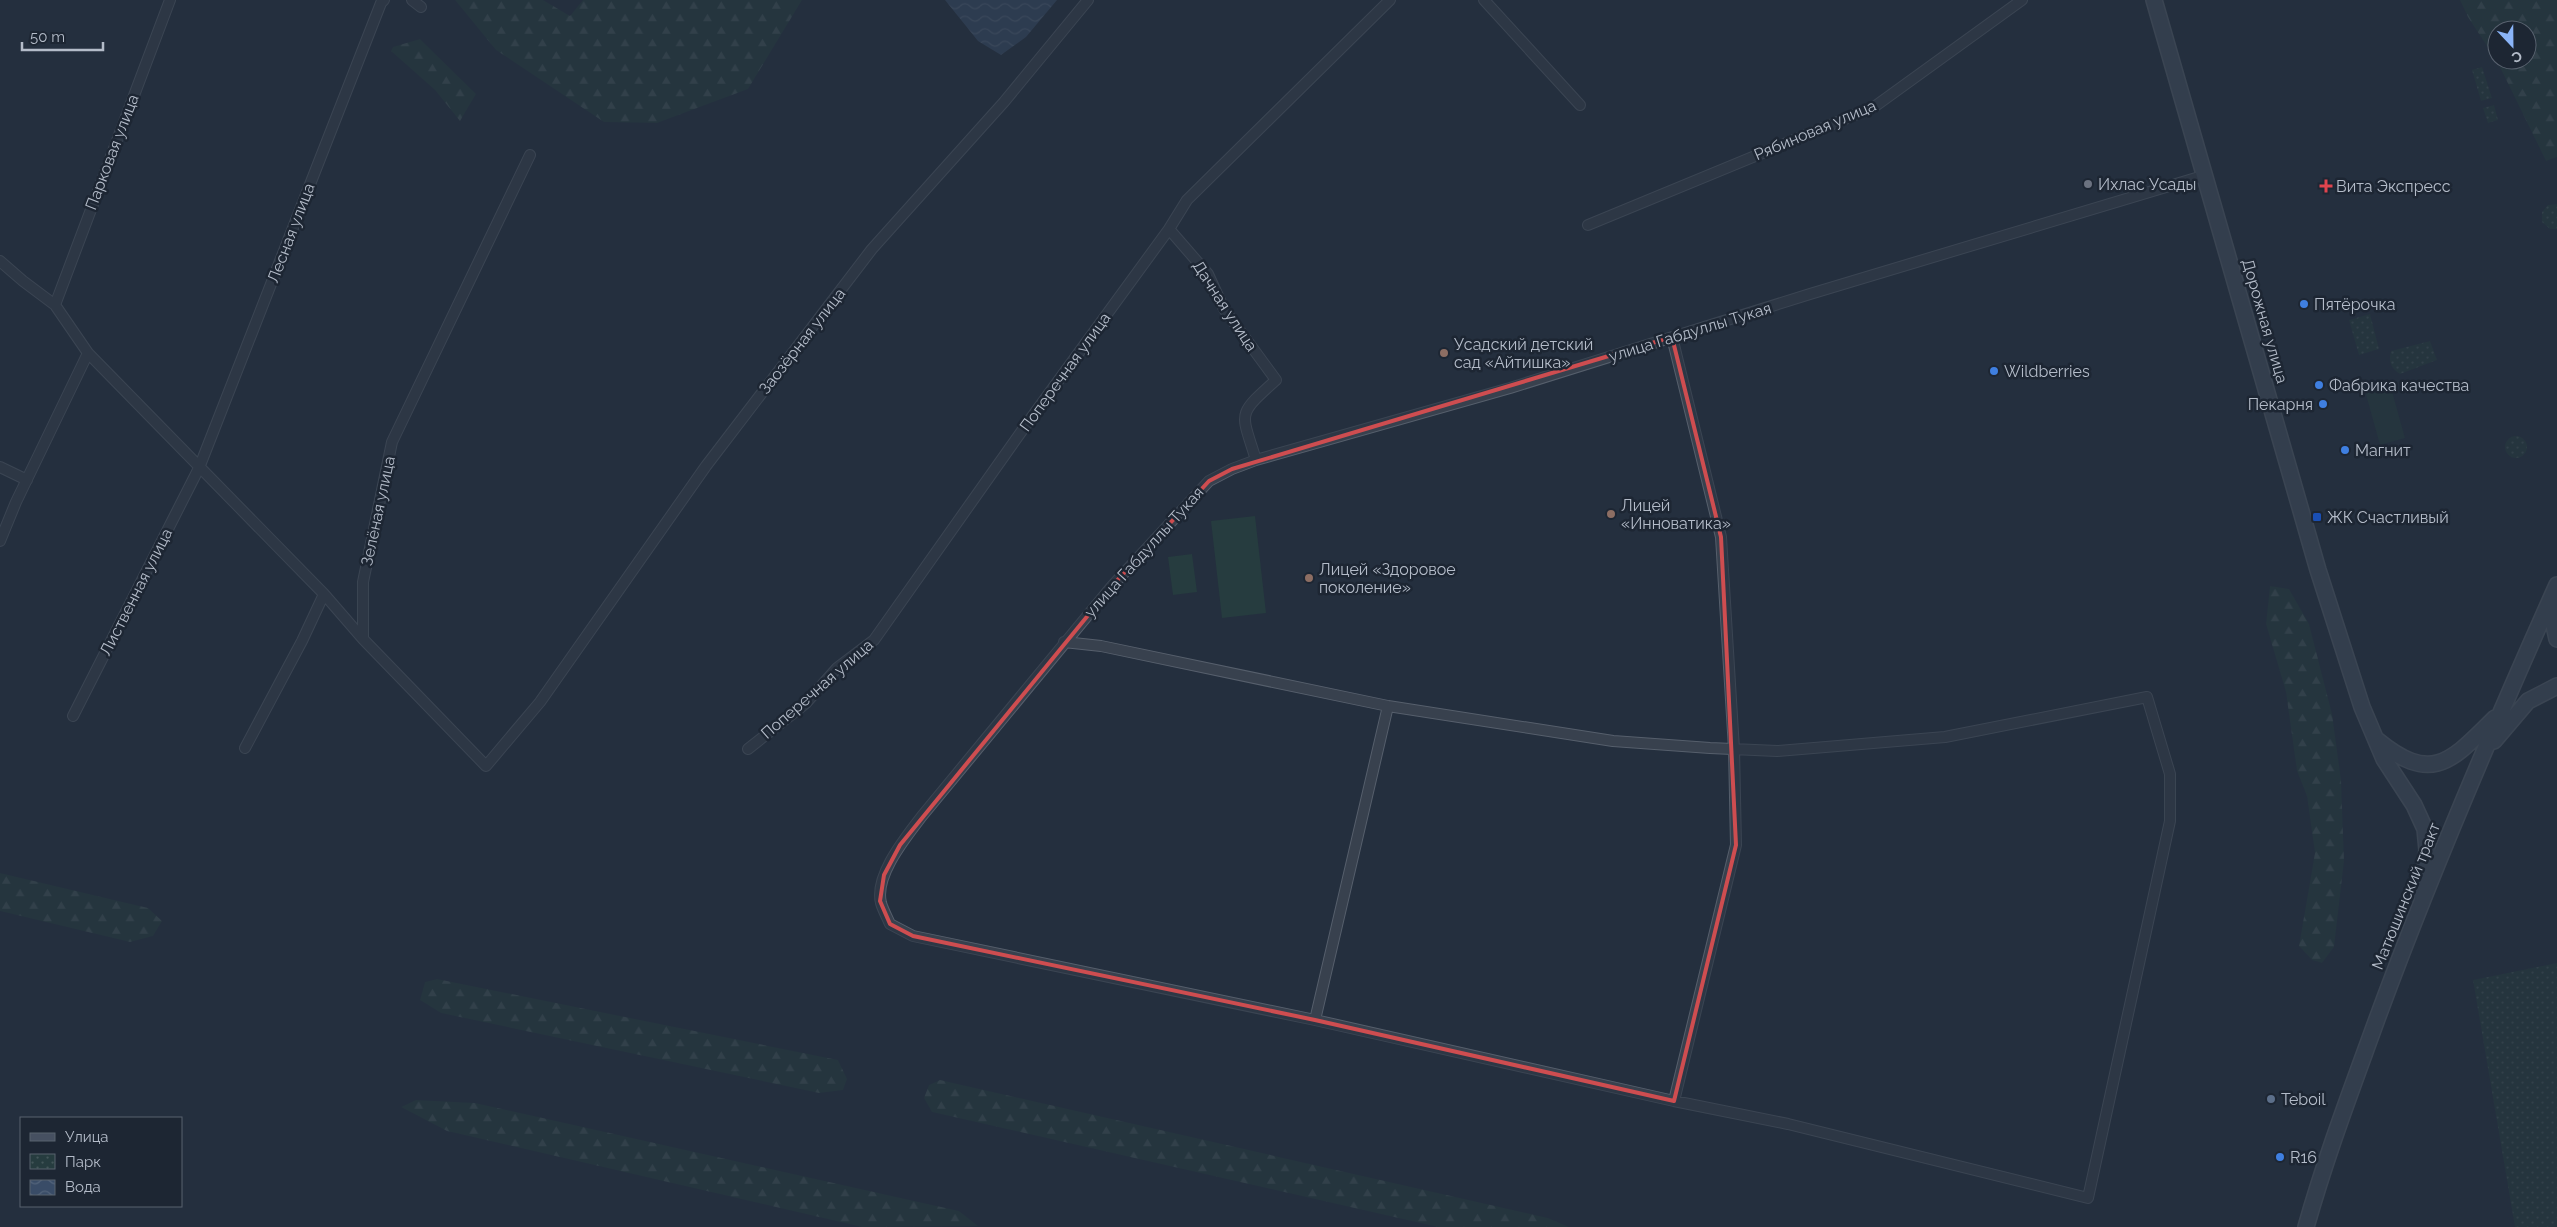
<svg xmlns="http://www.w3.org/2000/svg" width="2557" height="1227" font-family="Raleway,sans-serif">
<defs>
<pattern id="forest-firs" width="22" height="20" patternUnits="userSpaceOnUse" patternTransform="scale(1.25)"><rect width="22" height="20" fill="#263c3f"/><path d="M5 1l3.5 6h-7zM16 11l3.5 6h-7z" fill="#435659"/></pattern>
<pattern id="park-dots" width="8" height="8" patternUnits="userSpaceOnUse" patternTransform="scale(1.25)"><rect width="8" height="8" fill="#263c3f"/><path d="M2 2h.1M6 6h.1" fill="none" stroke="#435659" stroke-width="1.8" stroke-linecap="round"/></pattern>
<pattern id="water-waves" width="16" height="10" patternUnits="userSpaceOnUse" patternTransform="scale(1.25)"><rect width="16" height="10" fill="#394c67"/><path d="M0 5q4-4 8 0t8 0" fill="none" stroke="#53647b"/></pattern>
</defs>
<rect width="100%" height="100%" fill="#242f3e"/>
<!-- grass -->
<path fill="#263c3f" d="M 2390,384 L 2405,438 L 2380,445 L 2365,391 Z
M 1255,516 L 1266,613 L 1222,618 L 1211,521 Z
M 1192,554 L 1197,592 L 1173,595 L 1168,557 Z"/>
<!-- forest -->
<path fill="url(#forest-firs)" fill-rule="evenodd" d="M 455,0 L 543,0 L 570,16 L 583,0 L 802,0 L 748,89 L 657,123 L 604,122 L 496,50 Z
M 2460,0 L 2557,0 L 2557,157 L 2546,161 L 2498,63 L 2468,17 ZM 2497,30 L 2527,30 L 2527,60 L 2497,60 Z
M 420,39 L 476,94 L 460,121 L 435,90 L 391,51 L 393,47 Z
M 2270,586 L 2289,589 L 2309,624 L 2332,714 L 2341,780 L 2344,861 L 2334,947 L 2322,963 L 2312,960 L 2299,946 L 2315,853 L 2307,796 L 2297,771 L 2286,692 L 2266,624 Z
M 0,873 L 148,908 L 162,921 L 153,936 L 130,942 L 0,911 Z
M 437,979 L 838,1060 L 847,1079 L 843,1090 L 819,1093 L 441,1013 L 420,1000 L 425,982 Z
M 940,1080 L 1548,1218 L 1569,1227 L 1438,1227 L 932,1112 L 924,1098 L 929,1085 Z
M 416,1100 L 475,1103 L 959,1211 L 978,1226 L 862,1227 L 447,1131 L 401,1107 Z"/>
<!-- park -->
<path fill="url(#park-dots)" d="M 2482,67 L 2492,98 L 2481,101 L 2472,70 Z
M 2494,105 L 2498,120 L 2488,123 L 2483,108 Z
M 2557,204 L 2557,229 L 2550,229 L 2542,222 L 2542,212 L 2548,205 Z
M 2370,314 L 2379,349 L 2359,355 L 2349,320 Z
M 2430,341 L 2437,360 L 2400,374 C 2391,369 2388,361 2391,351 Z
M2505 447a11 11 0 1 1 22 0a11 11 0 1 1-22 0Z
M 2557,963 L 2557,1227 L 2515,1227 L 2473,980 Z"/>
<!-- water -->
<path fill="url(#water-waves)" d="M 945,0 L 1057,0 L 1026,37 L 1001,55 L 978,41 Z"/>
<g fill="none" stroke-linecap="round" stroke-linejoin="round">
<!-- street casing -->
<g stroke="#565f6c" stroke-width="12">
<path id="street" d="M 412,0 L 421,7
M 1484,0 L 1580,105
M 530,155 L 392,442 L 363,582 L 363,639 L 486,766 L 540,702 L 706,466 L 872,249 L 1004,102 L 1088,0
M 1588,225 L 1874,107 L 2022,0
M 1169,229 L 1208,274 L 1224,309 L 1276,380 C 1236,416 1241,411 1256,460
M 0,261 L 23,281 L 55,305 L 88,353 L 324,594 L 363,639
M 55,305 L 170,0
M 1672,337 L 1721,537 L 1734,749 L 1736,845 L 1674,1101
M 0,467 L 27,480
M 0,541 L 16,502 L 88,353
M 1064,642 L 1101,646 L 1388,706 L 1613,741 L 1710,748 L 1777,751 L 1945,737 L 2147,697 L 2170,774 L 2170,821 L 2088,1198 L 1788,1124 L 1674,1101 L 1315,1020 L 913,936 L 890,924 C 887,917 883,910 881,903 C 874,875 907,836 922,816 L 1112,586 L 1209,481 L 1232,469 L 1256,460 L 1510,388 L 1810,294 L 2206,175
M 73,716 L 199,468 L 381,3 L 384,0
M 245,748 L 302,641 L 324,594
M 748,749 L 806,703 L 837,668 L 874,640 L 1026,425 L 1169,229 L 1187,200 L 1390,0
M 1315,1020 L 1388,706"/>
</g>
<!-- secondary casing -->
<g stroke="#565f6c" stroke-width="18">
<path id="secondary" d="M 2154,0 L 2318,570 L 2362,707 L 2384,759 L 2414,805 L 2425,829 L 2427,850 L 2422,896
M 2556,598 L 2553,621 L 2557,639
M 2377,740 C 2433,786 2452,760 2495,718
M 2494,741 L 2528,701 L 2557,686
M 2306,1227 C 2326,1156 2352,1088 2377,1019 C 2431,872 2493,728 2557,585"/>
</g>
<!-- street -->
<use href="#street" stroke="#38414e" stroke-width="10"/>
<!-- secondary -->
<use href="#secondary" stroke="#465061" stroke-width="15"/>
</g>
<!-- marked area -->
<path d="M0 0H2557V1227H0ZM 1672,337 L 1721,537 L 1736,845 L 1674,1101 L 1315,1020 L 913,936 L 890,924 L 880,901 L 884,875 L 900,845 L 1112,586 L 1209,481 L 1232,469 Z" fill="#242f3e" fill-opacity=".55" fill-rule="evenodd"/>
<path fill="none" stroke="#ce4d50" stroke-width="4" stroke-linejoin="round" d="M 1672,337 L 1721,537 L 1736,845 L 1674,1101 L 1315,1020 L 913,936 L 890,924 L 880,901 L 884,875 L 900,845 L 1112,586 L 1209,481 L 1232,469 Z"/>
<!-- markers -->
<circle fill="#6b7280" stroke="#1d2633" stroke-width="2" cx="2088" cy="184" r="5"/>
<path fill="#e0444e" stroke="#1d2633" stroke-width="2" d="M2323.5 178.5h5v5h5v5h-5v5h-5v-5h-5v-5h5z"/>
<g fill="#3f7fe0" stroke="#1d2633" stroke-width="2">
<circle cx="2304" cy="304" r="5"/>
<circle cx="1994" cy="371" r="5"/>
<circle cx="2319" cy="385" r="5"/>
<circle cx="2323" cy="404" r="5"/>
<circle cx="2345" cy="450" r="5"/>
<circle cx="2280" cy="1157" r="5"/>
</g>
<g fill="#8d6e63" stroke="#1d2633" stroke-width="2">
<circle cx="1444" cy="353" r="5"/>
<circle cx="1611" cy="514" r="5"/>
<circle cx="1309" cy="578" r="5"/>
</g>
<rect fill="#1a4fb4" stroke="#1d2633" stroke-width="2" x="2312" y="512" width="10" height="10" rx="2.5"/>
<circle fill="#5c6f8a" stroke="#1d2633" stroke-width="2" cx="2271" cy="1099" r="5"/>
<g text-anchor="middle" dominant-baseline="central" stroke-width="5" stroke-linejoin="round" paint-order="stroke">
<!-- street labels -->
<g font-size="16" fill="#b4bcc9" stroke="#1d2633">
<text transform="translate(1815 130) rotate(-23)">Рябиновая улица</text>
<text transform="translate(112 152) rotate(-69)">Парковая улица</text>
<text transform="translate(291 233) rotate(-69)">Лесная улица</text>
<text transform="translate(1225 306) rotate(57)">Дачная улица</text>
<text transform="translate(2265 321) rotate(74)">Дорожная улица</text>
<text transform="translate(1690 332) rotate(-17)">улица Габдуллы Тукая</text>
<text transform="translate(802 341) rotate(-52)">Заозёрная улица</text>
<text transform="translate(1065 372) rotate(-54)">Поперечная улица</text>
<text transform="translate(378 511) rotate(-78)">Зелёная улица</text>
<text transform="translate(1144 552) rotate(-48)">улица Габдуллы Тукая</text>
<text transform="translate(136 592) rotate(-63)">Лиственная улица</text>
<text transform="translate(817 689) rotate(-41)">Поперечная улица</text>
<text transform="translate(2406 896) rotate(-68)">Матюшинский тракт</text>
</g>
<!-- poi labels -->
<g font-size="16" fill="#b4bcc9" stroke="#1d2633" text-anchor="start">
<text x="2098" y="184">Ихлас Усады</text>
<text x="2336" y="186">Вита Экспресс</text>
<text x="2314" y="304">Пятёрочка</text>
<text x="1454" y="344">Усадский детский<tspan x="1454" dy="18">сад «Айтишка»</tspan></text>
<text x="2004" y="371">Wildberries</text>
<text x="2329" y="385">Фабрика качества</text>
<text x="2313" y="404" text-anchor="end">Пекарня</text>
<text x="2355" y="450">Магнит</text>
<text x="1621" y="505">Лицей<tspan x="1621" dy="18">«Инноватика»</tspan></text>
<text x="2327" y="517">ЖК Счастливый</text>
<text x="1319" y="569">Лицей «Здоровое<tspan x="1319" dy="18">поколение»</tspan></text>
<text x="2281" y="1099">Teboil</text>
<text x="2290" y="1157">R16</text>
</g>
</g>
<!-- legend -->
<rect x="20" y="1117" width="162" height="90" fill="#1d2633" stroke="#59626f"/>
<rect x="30" y="1133" width="25" height="8" fill="#465061" stroke="#59626f"/>
<text x="65" y="1142" font-size="15" fill="#b4bcc9">Улица</text>
<rect x="30" y="1154" width="25" height="15" fill="url(#park-dots)" stroke="#59626f"/>
<text x="65" y="1167" font-size="15" fill="#b4bcc9">Парк</text>
<rect x="30" y="1180" width="25" height="15" fill="url(#water-waves)" stroke="#59626f"/>
<text x="65" y="1192" font-size="15" fill="#b4bcc9">Вода</text>
<!-- north arrow -->
<g transform="translate(2512 45) rotate(158)"><circle r="24" fill="#1d2633" stroke="#59626f"/>
<path d="M0-4L9 19L0 12L-9 19Z" fill="#8ab4f8"/>
<text y="-8" font-size="14" font-weight="bold" text-anchor="middle" fill="#b4bcc9">С</text>
</g>
<!-- scale -->
<path d="M22 42v8h81v-8" fill="none" stroke="#b4bcc9" stroke-width="2.5"/>
<text x="30" y="42" font-size="15" fill="#b4bcc9" stroke="#1d2633" stroke-width="4" paint-order="stroke">50 m</text>
</svg>
